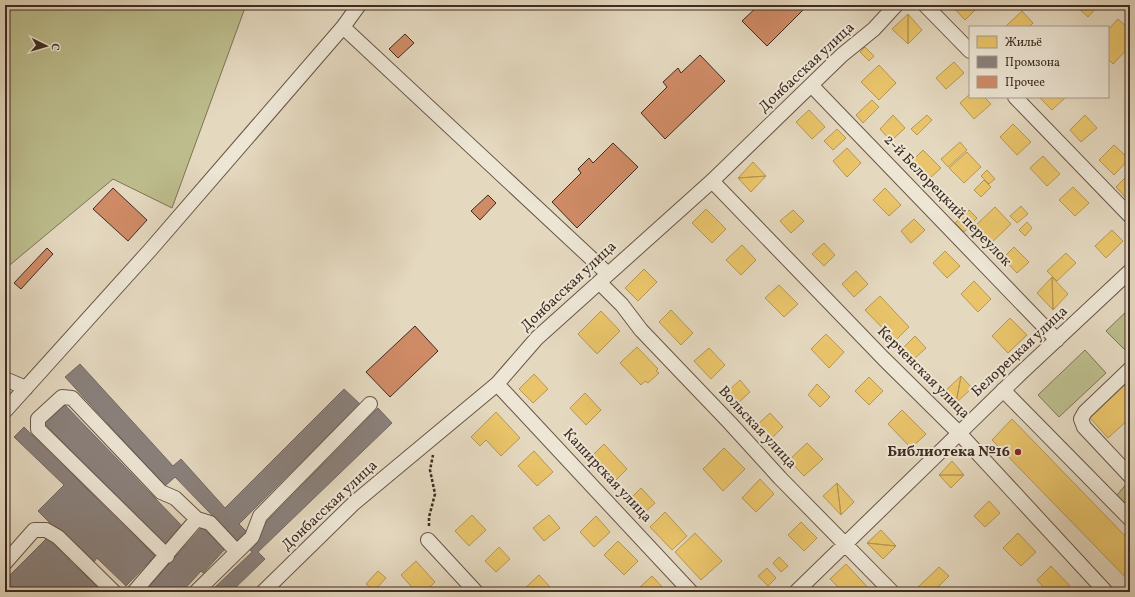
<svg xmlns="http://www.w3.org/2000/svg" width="1135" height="597" font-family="Vollkorn,serif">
<rect width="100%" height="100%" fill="#e4d8bf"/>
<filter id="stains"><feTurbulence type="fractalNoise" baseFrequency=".005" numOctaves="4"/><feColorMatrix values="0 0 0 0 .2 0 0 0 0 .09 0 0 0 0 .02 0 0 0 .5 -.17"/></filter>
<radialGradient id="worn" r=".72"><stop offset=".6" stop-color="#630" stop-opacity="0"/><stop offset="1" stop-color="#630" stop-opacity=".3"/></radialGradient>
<!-- green -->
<path fill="#bcbc8c" stroke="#7e7456" d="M 5,5 L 246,5 L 172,208 L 113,179 L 5,269 Z
M 1130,308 L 1130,349 L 1127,352 L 1106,331 Z
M 1085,350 L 1106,373 L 1059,417 L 1038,395 Z
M 1128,482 L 1130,484 L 1130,508 L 1117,495 Z"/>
<!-- homes -->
<path fill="#e9c46a" stroke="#b69654" d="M 951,5 L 980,5 L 965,20 Z
M 1075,5 L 1099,5 L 1088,17 Z
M 1022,11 L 1033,23 L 1029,27 L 1005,27 Z
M 908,14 L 908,44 L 892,29 Z
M 908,14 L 922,30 L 908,44 Z
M 1118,19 L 1130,30 L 1130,46 L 1113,64 L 1108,59 L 1108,30 Z
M 865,47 L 874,56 L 869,61 L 860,52 Z
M 954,62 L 964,73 L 946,89 L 936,78 Z
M 879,65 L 896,83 L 879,100 L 861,82 Z
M 970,94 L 970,97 L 984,97 L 991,104 L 974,119 L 960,103 Z
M 1039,97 L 1066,97 L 1052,110 Z
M 872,100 L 879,107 L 863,123 L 856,115 Z
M 809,110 L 825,127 L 812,139 L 796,122 Z
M 893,115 L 905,128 L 891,141 L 880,129 Z
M 927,115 L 932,120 L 917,135 L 911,129 Z
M 1085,115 L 1097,128 L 1081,142 L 1070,130 Z
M 1013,124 L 1031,142 L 1017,155 L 1000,137 Z
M 837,129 L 846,138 L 833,150 L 824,141 Z
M 960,142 L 967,150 L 948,167 L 941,159 Z
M 1114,145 L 1129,159 L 1114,175 L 1099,160 Z
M 847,148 L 861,163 L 847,177 L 833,161 Z
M 923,150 L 941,168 L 928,180 L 911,162 Z
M 967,152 L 981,167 L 964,183 L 949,168 Z
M 1043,156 L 1060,174 L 1047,186 L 1030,168 Z
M 753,162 L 766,176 L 738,178 Z
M 987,170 L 995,179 L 989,184 L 981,176 Z
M 766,176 L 751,192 L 738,178 Z
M 1125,178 L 1130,183 L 1129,201 L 1116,187 Z
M 984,180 L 991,187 L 981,197 L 974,190 Z
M 1073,187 L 1089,203 L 1075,216 L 1059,200 Z
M 885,188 L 901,205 L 889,216 L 873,200 Z
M 1021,206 L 1028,214 L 1017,223 L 1010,216 Z
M 995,207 L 1011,224 L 989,245 L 973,228 Z
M 706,209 L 726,229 L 712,243 L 692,223 Z
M 793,210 L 804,221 L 791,233 L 780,221 Z
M 969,210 L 977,218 L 964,232 L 955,223 Z
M 914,219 L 925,230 L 911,243 L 901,231 Z
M 1027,222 L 1032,228 L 1025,236 L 1019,230 Z
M 1112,230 L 1123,241 L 1106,258 L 1095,246 Z
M 824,243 L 835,255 L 824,266 L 812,254 Z
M 742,245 L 756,260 L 741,275 L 726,260 Z
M 1014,247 L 1029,262 L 1017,273 L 1003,258 Z
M 945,251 L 960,266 L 947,278 L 933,263 Z
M 1066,253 L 1076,263 L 1057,281 L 1047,271 Z
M 644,269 L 657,282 L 638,301 L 625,288 Z
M 856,271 L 868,284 L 854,297 L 842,284 Z
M 1052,277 L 1068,294 L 1053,310 Z
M 1052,277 L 1053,310 L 1037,293 Z
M 974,281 L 991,299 L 978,312 L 961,294 Z
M 779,285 L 798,304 L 784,317 L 765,298 Z
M 880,296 L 909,327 L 895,341 L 865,310 Z
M 671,310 L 693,333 L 681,345 L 659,322 Z
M 601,311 L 620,331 L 597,354 L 578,334 Z
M 1010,318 L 1027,335 L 1008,353 L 992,336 Z
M 826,334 L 844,352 L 829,368 L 811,349 Z
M 915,336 L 926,348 L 914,359 L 903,348 Z
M 637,347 L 658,369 L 656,371 L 659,373 L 648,383 L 645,381 L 641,385 L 620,363 Z
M 709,348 L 725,365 L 711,379 L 694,361 Z
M 534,374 L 548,389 L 533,403 L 519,389 Z
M 961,376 L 972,388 L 956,403 Z
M 961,376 L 956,403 L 944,392 Z
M 869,377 L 883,391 L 869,405 L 855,391 Z
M 740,380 L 750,392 L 736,405 L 725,394 Z
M 1130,380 L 1130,418 L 1108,438 L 1090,418 Z
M 817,384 L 830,397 L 820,407 L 808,395 Z
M 585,393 L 601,410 L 586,425 L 570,408 Z
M 902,410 L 926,434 L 911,448 L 888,424 Z
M 496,412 L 520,438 L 501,456 L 486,440 L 480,446 L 471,437 Z
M 770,413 L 783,427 L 770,440 L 756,426 Z
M 1012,419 L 1130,541 L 1130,582 L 992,440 Z
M 807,443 L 823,459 L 804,476 L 789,460 Z
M 604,444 L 627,469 L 611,485 L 588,460 Z
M 724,448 L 745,469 L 723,491 L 703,469 Z
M 534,451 L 553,472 L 537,486 L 518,466 Z
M 952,461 L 964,475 L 939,475 Z
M 939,475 L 964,475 L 951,488 Z
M 760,479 L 774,494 L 756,512 L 742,498 Z
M 837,483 L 854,502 L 841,515 Z
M 837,483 L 841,515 L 823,496 Z
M 641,488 L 655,503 L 640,517 L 627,502 Z
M 989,501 L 1000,513 L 985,527 L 974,516 Z
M 665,512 L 687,536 L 672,550 L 650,527 Z
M 472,515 L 486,530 L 469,546 L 455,531 Z
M 549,515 L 560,528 L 544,541 L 533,528 Z
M 596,516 L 610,532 L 594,547 L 580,532 Z
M 801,522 L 817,538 L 804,551 L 788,535 Z
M 881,530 L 896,546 L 867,543 Z
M 695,533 L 722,561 L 701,580 L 675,552 Z
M 1018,533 L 1036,552 L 1021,566 L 1003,548 Z
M 618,541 L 638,561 L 624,575 L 604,555 Z
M 867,543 L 896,546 L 883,559 Z
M 499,547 L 510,559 L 496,572 L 485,561 Z
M 779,557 L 788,566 L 781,572 L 773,563 Z
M 416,561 L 435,582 L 425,592 L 416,592 L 401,575 Z
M 846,564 L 872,592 L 843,592 L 830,579 Z
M 1051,566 L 1070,586 L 1064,592 L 1048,592 L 1037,580 Z
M 939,567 L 949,576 L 933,592 L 917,592 L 915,590 Z
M 767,568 L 776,578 L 768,586 L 758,576 Z
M 378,571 L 386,578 L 374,591 L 366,584 Z
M 539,575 L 550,587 L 544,592 L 521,592 Z
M 652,576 L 667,592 L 642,592 L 639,588 Z"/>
<!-- industry -->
<path fill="#8a817c" stroke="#746761" d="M 80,364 L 173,466 L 181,459 L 225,508 L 344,389 L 360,404 L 239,524 L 249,534 L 239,543 L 175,477 L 165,486 L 65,377 Z
M 62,402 L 183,527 L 163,546 L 42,421 Z
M 378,408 L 392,423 L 258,552 L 265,559 L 231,592 L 210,592 L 252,552 L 249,549 L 265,523 Z
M 24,427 L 155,556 L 126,586 L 97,558 L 94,562 L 60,529 L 58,531 L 38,511 L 64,485 L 14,437 Z
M 202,527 L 225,549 L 203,573 L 201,571 L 182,592 L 144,592 Z
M 49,536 L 69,558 L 68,559 L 103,592 L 40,592 L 36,588 L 33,592 L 5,592 L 5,580 Z"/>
<!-- building -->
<path fill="#cf8b66" stroke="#3f2b21" d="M 759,5 L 808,5 L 767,46 L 742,21 Z
M 405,34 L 414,43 L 398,58 L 389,49 Z
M 700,55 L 725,81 L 665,139 L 641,113 L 667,87 L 663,82 L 678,68 L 681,73 Z
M 613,143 L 638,167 L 577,228 L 552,202 L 581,173 L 578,169 L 589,158 L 593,163 Z
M 113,188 L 147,220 L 128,241 L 93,209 Z
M 488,195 L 496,203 L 480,220 L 471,211 Z
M 47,248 L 53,254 L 21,289 L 14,283 Z
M 415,326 L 438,351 L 390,397 L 366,372 Z"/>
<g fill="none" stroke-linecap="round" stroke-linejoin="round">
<!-- minor casing -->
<g stroke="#685648" stroke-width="16">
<path id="minor" d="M 925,5 L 970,51
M 343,27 L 608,274
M 812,86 L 1057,340
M 1015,97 L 1130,216
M 712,181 L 884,359 L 959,433 L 1106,592
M 600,283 L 622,305 L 641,330 L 730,423 L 780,478 L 892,592
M 1130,369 L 1085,412 L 1081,419 L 1084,427 L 1130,476
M 5,379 L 26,388
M 497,384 L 691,592
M 1003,390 L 1130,519
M 5,411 L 151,249 L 343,27 L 359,5
M 428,540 L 476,592
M 167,556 L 38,429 L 38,419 L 62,397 L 72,398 L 161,492 L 175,498 L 197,519 L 210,523 L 237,552
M 5,563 L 34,530 L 46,530 L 58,537 L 114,592
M 134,592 L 197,519
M 196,592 L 252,537 L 260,516 L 370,404
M 263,592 L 354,503 L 497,384 L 537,338 L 712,181 L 842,55 L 874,29 L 896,5
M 796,592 L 1021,373 L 1130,271"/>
</g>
<!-- path -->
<path stroke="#3f2b21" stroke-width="2.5" stroke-dasharray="3 2" stroke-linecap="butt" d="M 429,526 L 429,517 L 435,494 L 430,470 L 433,455"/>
<!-- minor -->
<use href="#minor" stroke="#ede6d5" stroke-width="14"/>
</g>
<!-- markers -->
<circle fill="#8f2418" stroke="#ede6d5" stroke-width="1.5" cx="1018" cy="452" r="4"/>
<g text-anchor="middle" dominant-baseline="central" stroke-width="4" stroke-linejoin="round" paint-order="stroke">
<!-- street labels -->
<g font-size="15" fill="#3f2b21" stroke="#ede6d5">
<text transform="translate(807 68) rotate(-43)">Донбасская улица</text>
<text transform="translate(947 201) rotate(46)">2-й Белорецкий переулок</text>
<text transform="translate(569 287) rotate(-43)">Донбасская улица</text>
<text transform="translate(1020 352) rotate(-43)">Белорецкая улица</text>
<text transform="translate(923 373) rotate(45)">Керченская улица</text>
<text transform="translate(757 428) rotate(47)">Вольская улица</text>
<text transform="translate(607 476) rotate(47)">Каширская улица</text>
<text transform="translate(330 506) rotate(-43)">Донбасская улица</text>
</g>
<!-- poi labels -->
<g font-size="15" font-weight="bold" fill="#3f2b21" stroke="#ede6d5" text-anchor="end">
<text x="1010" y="452">Библиотека №16</text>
</g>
</g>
<!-- margin -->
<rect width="1135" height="597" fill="none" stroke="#e4d8bf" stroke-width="20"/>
<rect x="6" y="6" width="1123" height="585" fill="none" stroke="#3f2b21" stroke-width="2"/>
<rect x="10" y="10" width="1115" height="577" fill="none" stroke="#3f2b21"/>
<!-- legend -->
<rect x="969" y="26" width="140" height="72" fill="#ede6d5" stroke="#a79b8d"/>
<rect x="977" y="36" width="20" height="12" fill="#e9c46a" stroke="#a79b8d"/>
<text x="1005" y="46" font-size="12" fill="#3f2b21">Жильё</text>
<rect x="977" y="56" width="20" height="12" fill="#8a817c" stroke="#a79b8d"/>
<text x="1005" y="66" font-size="12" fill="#3f2b21">Промзона</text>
<rect x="977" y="76" width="20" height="12" fill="#cf8b66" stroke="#a79b8d"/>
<text x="1005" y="86" font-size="12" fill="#3f2b21">Прочее</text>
<!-- north arrow -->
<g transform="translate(46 46) rotate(95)" stroke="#ede6d5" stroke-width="3" paint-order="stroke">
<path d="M0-3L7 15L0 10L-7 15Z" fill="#3f2b21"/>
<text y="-6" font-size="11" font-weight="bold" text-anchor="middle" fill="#3f2b21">С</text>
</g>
<rect width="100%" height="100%" filter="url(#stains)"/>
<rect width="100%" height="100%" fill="url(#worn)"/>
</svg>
